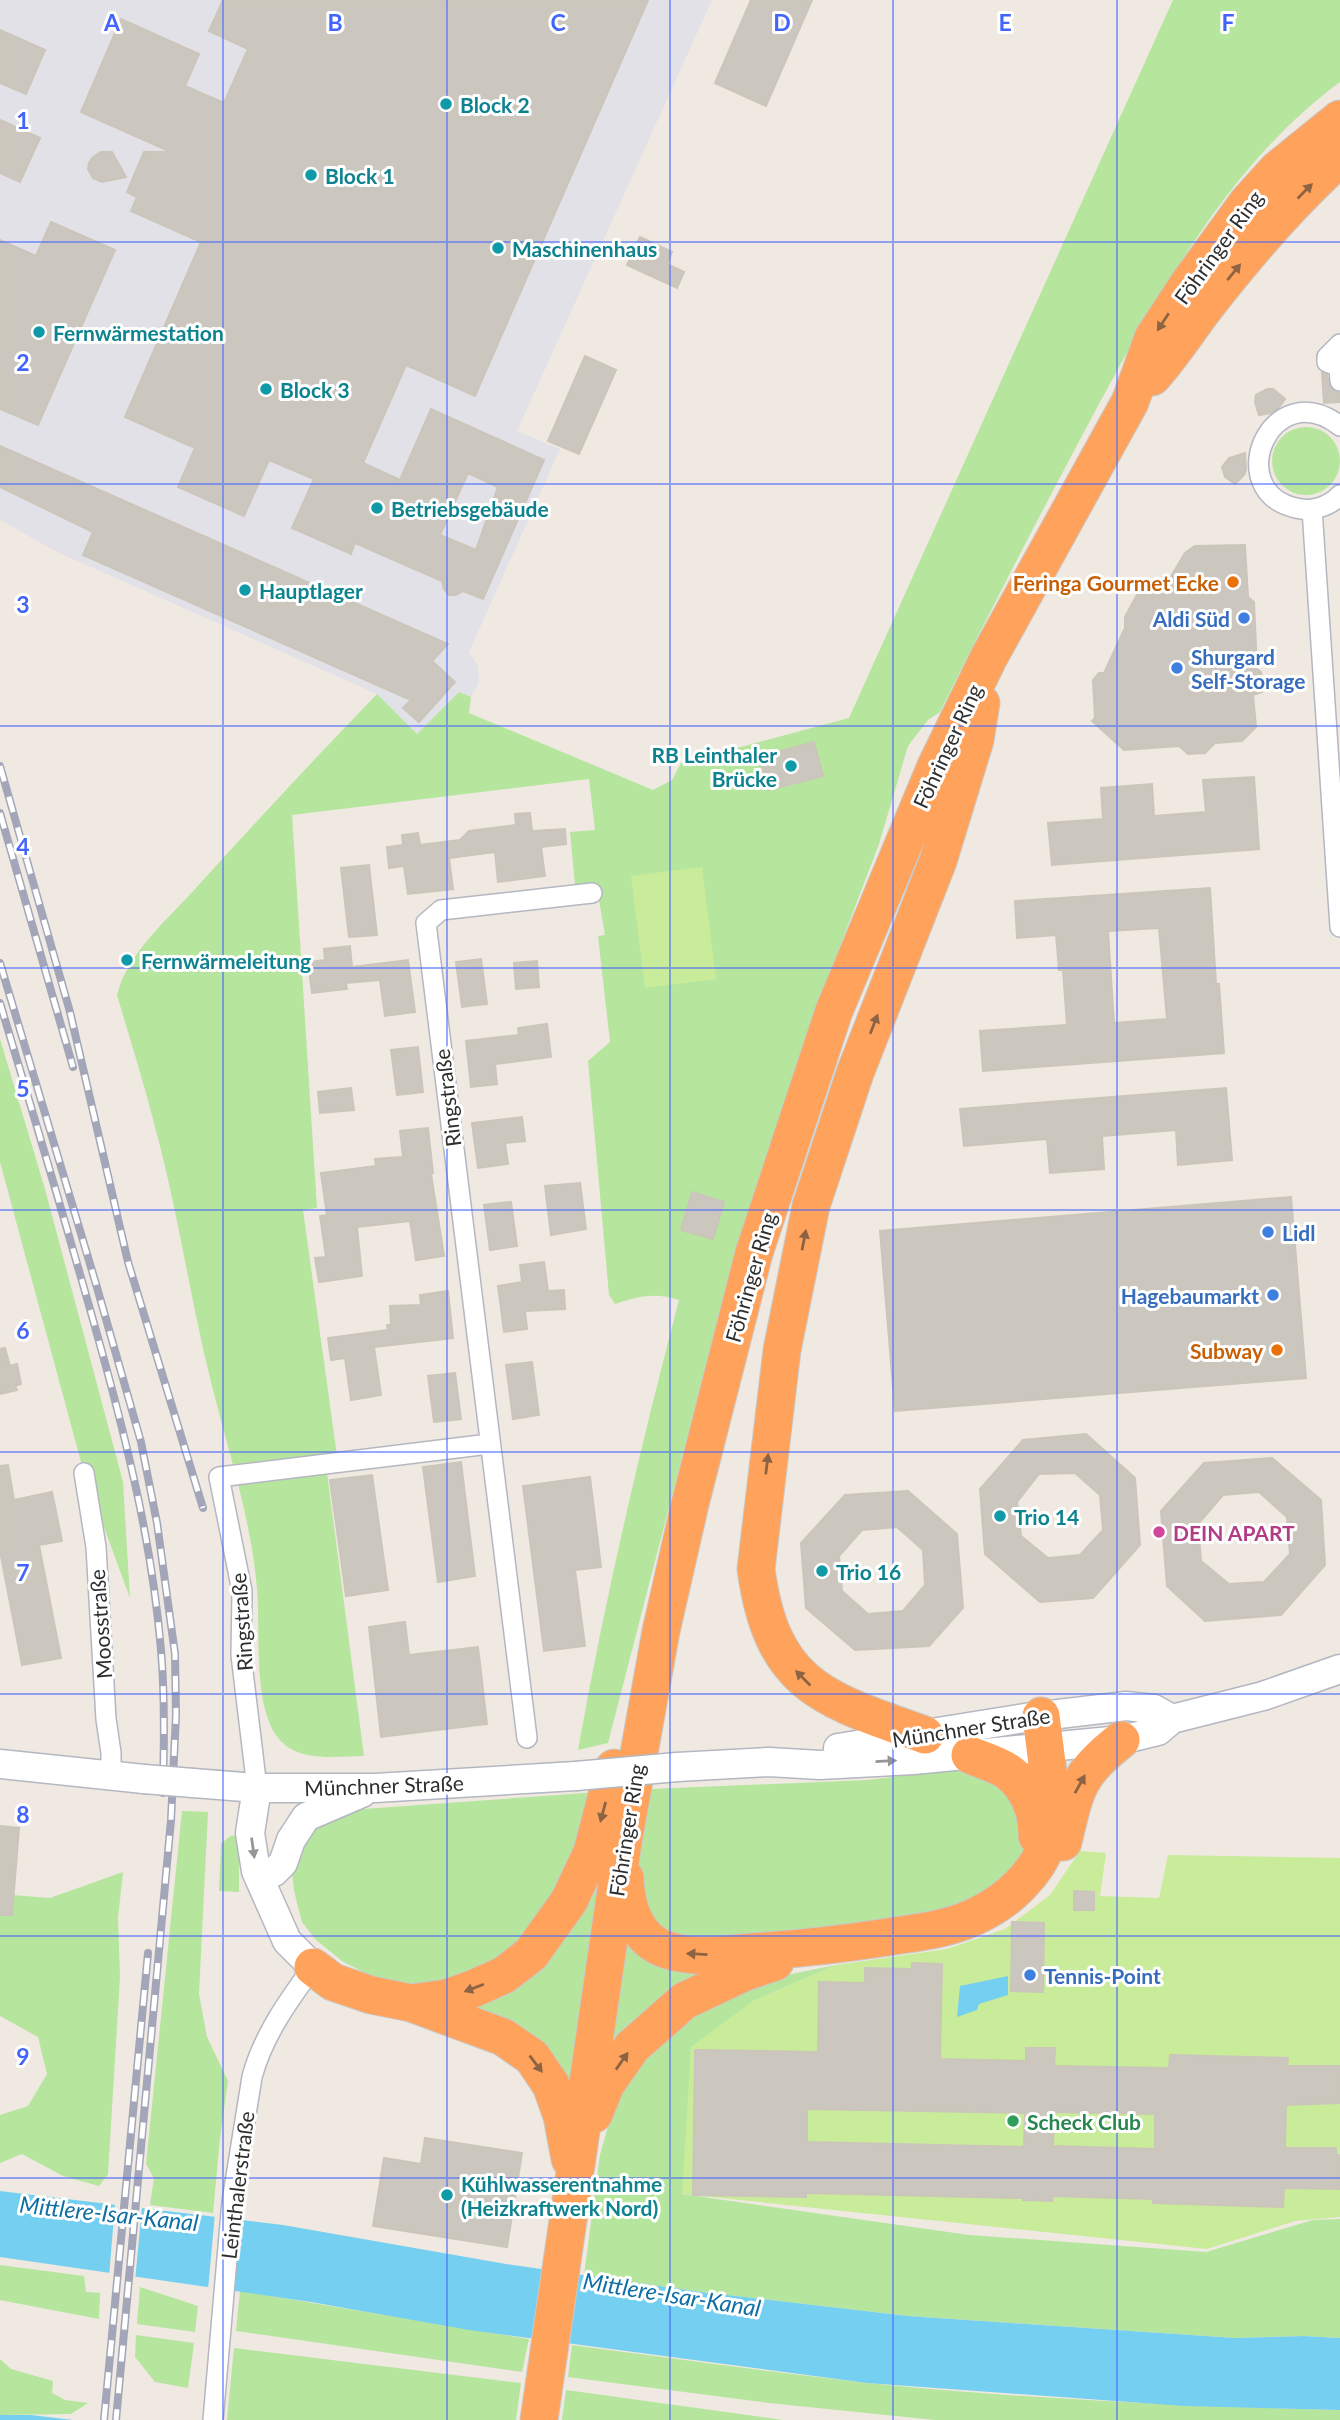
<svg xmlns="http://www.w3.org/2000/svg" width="1340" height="2420" font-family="Lato,sans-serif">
<rect width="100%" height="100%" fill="#efe9e1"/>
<!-- industrial -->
<path fill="#e3e1e8" d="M 0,0 L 712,0 L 517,431 L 560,449 L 469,652 L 478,666 L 479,683 L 471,697 L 459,692 L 417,734 L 377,694 L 57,552 L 0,520 Z"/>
<!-- green -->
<path fill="#b6e59e" d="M 1173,0 L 1340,0 L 1340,82 C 1223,168 1150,309 1083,434 C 1034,526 986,619 940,712 L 928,720 L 908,746 L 879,844 L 819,1001 L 736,1248 L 608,1743 L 578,1750 C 605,1598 640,1449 679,1300 C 656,1292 638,1296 615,1304 L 609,1295 L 588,1061 L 610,1042 L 598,936 L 605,935 L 596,883 L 575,885 L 570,832 L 595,830 L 589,779 L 292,815 L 317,1208 L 303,1210 L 338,1463 L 326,1465 L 364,1756 C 336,1756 299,1763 279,1739 C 252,1706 261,1629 257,1589 C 251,1517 228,1451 211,1382 C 190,1298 178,1211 155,1127 C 144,1083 130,1039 117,995 C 127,954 167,920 195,889 C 255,823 315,758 377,694 L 417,734 L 459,692 L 471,697 L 469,713 L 653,790 L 672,780 L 681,763 L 849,718 Z
M1272 461a34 34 0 1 1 68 0a34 34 0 1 1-68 0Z
M 0,1039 L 45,1189 L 123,1482 L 130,1598 L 84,1473 L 0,1162 Z
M 962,1768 L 1009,1786 L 1024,1847 L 1018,1867 L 1002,1883 L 946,1912 L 759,1942 L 660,1937 L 635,1885 L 650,1789 L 868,1780 Z
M 599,1792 L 558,1898 L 501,1965 L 432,1986 L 398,1983 L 369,1975 L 342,1961 L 315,1939 L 302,1922 L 294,1891 L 292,1872 L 314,1821 L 335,1811 Z
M 182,1811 L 208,1812 L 199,1994 L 207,2037 L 228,2081 L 220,2138 L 213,2213 L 150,2205 L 154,2178 L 146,2164 Z
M 239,1835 L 239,1892 L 219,1891 L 221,1844 L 230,1836 Z
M 123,1872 L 118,1918 L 120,1977 L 108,2174 L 99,2186 L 63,2176 L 22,2154 L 0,2163 L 0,2115 L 28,2106 L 47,2074 L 38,2037 L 0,2016 L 0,1894 L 50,1898 Z
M 596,1878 L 600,1883 L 570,2079 L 565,2080 L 471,2005 Z
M 627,1939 L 720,1967 L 611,2054 Z
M 836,1965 L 753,2001 L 682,2194 L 969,2235 L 1206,2252 L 1313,2220 L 1340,2219 L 1340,2338 L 1303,2336 L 1235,2338 L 908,2316 L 701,2292 L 584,2275 L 600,2155 L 617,2094 L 641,2058 L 690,2013 L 747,1983 Z
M 0,2265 L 84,2276 L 86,2292 L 100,2293 L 99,2319 L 0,2300 Z
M 140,2287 L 198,2306 L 195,2332 L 137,2324 Z
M 240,2291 L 529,2339 L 522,2372 L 236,2331 Z
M 136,2335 L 194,2343 L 188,2388 L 155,2382 L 135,2357 Z
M 572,2345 C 671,2358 769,2372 868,2383 C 1025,2399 1182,2406 1340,2410 L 1340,2420 L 935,2420 L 769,2403 L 568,2377 Z
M 234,2348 L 521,2383 L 516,2420 L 227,2420 Z
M 0,2359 L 11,2369 L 53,2381 L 52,2393 L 65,2400 L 88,2403 L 71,2414 L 0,2415 Z
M 566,2390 L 783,2420 L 562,2420 Z"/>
<!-- pitch -->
<path fill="#c9ec9a" d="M 702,867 L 716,979 L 645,988 L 631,876 Z
M 1080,1851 L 1106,1853 L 1100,1896 L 1159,1898 L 1168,1855 L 1340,1858 L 1340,2217 L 1295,2221 L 1207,2249 L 682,2194 L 691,2047 L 753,2001 L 836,1965 L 947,1949 L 1005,1929 L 1050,1895 Z"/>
<!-- water -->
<path fill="#75cff0" d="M 1008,1976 L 1008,1995 L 979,2004 L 977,2010 L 957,2017 L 960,1986 Z
M 0,2191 L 283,2225 L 506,2264 L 701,2292 L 908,2316 L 1235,2338 L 1303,2336 L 1340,2338 L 1340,2410 L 1184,2406 L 867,2383 L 469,2330 L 311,2302 L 0,2257 Z
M 0,2415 L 31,2415 L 73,2420 L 0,2420 Z"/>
<!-- pier -->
<path fill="#efe9e1" d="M 111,2201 L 147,2205 L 147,2207 L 142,2207 L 135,2281 L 109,2277 L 115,2204 L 111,2204 Z
M 215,2213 L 239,2216 L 233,2294 L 208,2290 Z"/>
<!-- building -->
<path fill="#cbc7bf" stroke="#cbc5ba" stroke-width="2" fill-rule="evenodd" d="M 223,0 L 648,0 L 475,396 L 406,365 L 363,463 L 400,480 L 431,409 L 544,460 L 483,599 L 463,591 L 456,595 L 449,595 L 444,589 L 442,581 L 355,543 L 351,554 L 292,528 L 314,479 L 269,460 L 244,516 L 178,487 L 195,448 L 125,417 L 201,242 L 131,211 L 137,197 L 127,192 L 144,152 L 171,152 L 81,112 L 121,19 L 199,54 L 185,86 L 224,103 L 248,49 L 209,31 ZM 468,473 L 498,487 L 476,550 L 440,535 Z
M 751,0 L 812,0 L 766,106 L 715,83 Z
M 0,30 L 45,50 L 26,94 L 0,83 Z
M 0,120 L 40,138 L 20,182 L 0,173 Z
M 101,152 L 112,152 L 126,177 L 102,182 L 93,178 L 88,169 L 89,163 L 93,157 Z
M 51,222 L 115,250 L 38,425 L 0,409 L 0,240 L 36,256 Z
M 640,237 L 672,252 L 667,264 L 684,272 L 677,288 L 627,265 Z
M 585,356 L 616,370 L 579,454 L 548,441 Z
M 1322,373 L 1327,375 L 1330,388 L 1340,393 L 1340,402 L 1324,403 Z
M 1267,389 L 1273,389 L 1285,399 L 1278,409 L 1271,413 L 1259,415 L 1255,402 L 1256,395 Z
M 0,446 L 448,644 L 432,661 L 455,682 L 419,722 L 403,708 L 411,700 L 83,555 L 93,532 L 0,487 Z
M 1245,453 L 1246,470 L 1244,475 L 1235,484 L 1225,477 L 1222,467 L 1229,458 Z
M 1245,545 L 1248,597 L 1254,602 L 1257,669 L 1261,672 L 1262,692 L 1253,695 L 1256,727 L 1242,741 L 1215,743 L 1205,753 L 1188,754 L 1179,746 L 1124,750 L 1092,721 L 1095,718 L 1093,680 L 1099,673 L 1104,673 L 1125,628 L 1125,617 L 1140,589 L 1163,590 L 1185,553 L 1195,546 Z
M 814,742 L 823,776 L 768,790 L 759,757 Z
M 1254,777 L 1259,849 L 1052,865 L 1048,823 L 1103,819 L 1101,788 L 1152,784 L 1154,816 L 1206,812 L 1203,780 Z
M 530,813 L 532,831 L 565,829 L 566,844 L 541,847 L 545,876 L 498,882 L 495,852 L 449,858 L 453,889 L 408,894 L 404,866 L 389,868 L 387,847 L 403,845 L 402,835 L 418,833 L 420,845 L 460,840 L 469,831 L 516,825 L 515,814 Z
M 369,865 L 377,935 L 349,937 L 341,868 Z
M 1210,888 L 1216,984 L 1219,984 L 1224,1053 L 983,1071 L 980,1031 L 1067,1025 L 1063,970 L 1059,970 L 1056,935 L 1017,938 L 1015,901 ZM 1159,928 L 1167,1019 L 1114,1023 L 1108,931 Z
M 350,946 L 352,967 L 408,960 L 415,1012 L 385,1016 L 380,980 L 346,983 L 347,989 L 312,993 L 308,962 L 325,960 L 324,949 Z
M 481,959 L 487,1004 L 462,1007 L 456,962 Z
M 537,961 L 539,987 L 516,989 L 514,963 Z
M 547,1024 L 551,1057 L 495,1064 L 497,1084 L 471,1087 L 466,1041 L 519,1035 L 518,1028 Z
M 418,1047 L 423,1092 L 397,1095 L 391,1050 Z
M 351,1088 L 354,1110 L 320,1113 L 318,1092 Z
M 1226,1088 L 1232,1160 L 1178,1165 L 1176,1130 L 1102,1136 L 1104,1169 L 1050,1173 L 1047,1139 L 964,1146 L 960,1109 Z
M 522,1117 L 525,1141 L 505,1143 L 508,1164 L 478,1168 L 472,1123 Z
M 428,1128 L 433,1173 L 431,1174 L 444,1256 L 416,1260 L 410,1221 L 357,1227 L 362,1276 L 319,1282 L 315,1258 L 326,1257 L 320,1216 L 327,1215 L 321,1173 L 376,1166 L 375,1159 L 403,1157 L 400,1131 Z
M 580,1183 L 586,1229 L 551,1235 L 545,1186 Z
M 692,1192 L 724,1202 L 713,1239 L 681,1230 Z
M 1291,1197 L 1306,1378 L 895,1411 L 880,1231 Z
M 511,1202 L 517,1246 L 490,1250 L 484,1205 Z
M 544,1262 L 548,1291 L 564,1290 L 565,1309 L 525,1311 L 527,1329 L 504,1332 L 498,1286 L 522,1282 L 520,1265 Z
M 448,1291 L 453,1338 L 374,1347 L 381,1395 L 351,1400 L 345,1358 L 331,1360 L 328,1338 L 388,1330 L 387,1325 L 391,1325 L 390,1306 L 421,1305 L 420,1295 Z
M 5,1348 L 10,1366 L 17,1364 L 21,1384 L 15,1386 L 17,1390 L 0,1394 L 0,1349 Z
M 532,1362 L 539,1415 L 513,1419 L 506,1365 Z
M 455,1373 L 461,1419 L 434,1422 L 428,1376 Z
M 1086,1434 L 1135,1478 L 1140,1545 L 1093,1598 L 1040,1602 L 985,1554 L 980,1489 L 1023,1440 ZM 1075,1473 L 1100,1495 L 1103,1530 L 1080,1555 L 1048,1558 L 1021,1536 L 1017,1502 L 1039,1474 Z
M 1272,1458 L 1321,1500 L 1325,1565 L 1281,1615 L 1205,1621 L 1167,1586 L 1161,1511 L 1204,1463 ZM 1259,1492 L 1287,1517 L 1290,1554 L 1264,1582 L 1229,1584 L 1201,1561 L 1198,1524 L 1223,1495 Z
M 461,1462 L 475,1576 L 438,1582 L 423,1467 Z
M 8,1465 L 14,1500 L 52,1492 L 62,1541 L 39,1545 L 61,1658 L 22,1665 L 0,1551 L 0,1466 Z
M 372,1475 L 388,1590 L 346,1596 L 330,1480 Z
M 590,1477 L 601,1567 L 575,1570 L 585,1646 L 544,1651 L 523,1486 Z
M 908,1491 L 957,1534 L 963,1608 L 929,1646 L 855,1650 L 806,1608 L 801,1543 L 845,1495 ZM 897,1527 L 923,1550 L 925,1585 L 903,1611 L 868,1614 L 842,1591 L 839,1556 L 862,1530 Z
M 405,1622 L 409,1655 L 478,1647 L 487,1724 L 381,1737 L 369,1627 Z
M 0,1826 L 19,1828 L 12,1915 L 0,1915 Z
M 1074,1891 L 1094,1892 L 1094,1910 L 1074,1910 Z
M 1012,1922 L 1044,1923 L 1043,1992 L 1011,1991 Z
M 912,1963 L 942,1964 L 940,2059 L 1026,2061 L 1026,2048 L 1055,2048 L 1054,2066 L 1169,2068 L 1170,2055 L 1288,2058 L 1287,2066 L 1340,2066 L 1340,2103 L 1286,2105 L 1285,2148 L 1336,2148 L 1336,2155 L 1340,2155 L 1340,2189 L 1284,2188 L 1283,2207 L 1153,2203 L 1153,2199 L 1052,2196 L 1052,2201 L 1023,2200 L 1023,2198 L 806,2193 L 806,2197 L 693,2195 L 695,2050 L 818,2052 L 819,1982 L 865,1983 L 865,1968 L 912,1969 ZM 807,2109 L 1025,2113 L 1024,2147 L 807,2142 ZM 1054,2112 L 1155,2114 L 1155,2149 L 1053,2146 Z
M 425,2138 L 522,2153 L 507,2247 L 373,2226 L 384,2158 L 421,2164 Z"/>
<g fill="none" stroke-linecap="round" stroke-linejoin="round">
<!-- street casing -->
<g stroke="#b4b7c1" stroke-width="22">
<path id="street" d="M 1340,344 L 1327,357 L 1327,362 L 1339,367 L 1340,381
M 1340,426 C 1271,373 1221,491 1296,508 C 1311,512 1329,507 1340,495
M 1312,509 L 1340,927
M 84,1473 L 96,1547 L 106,1719 L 111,1753 L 111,1776
M 527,1738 L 426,923 L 441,910 L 592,893
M 257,1788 L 241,1655 L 242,1591 L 219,1477 L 489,1444
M 213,2420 L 232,2201 L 252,2077 C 263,2036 288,2001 313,1967"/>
</g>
<!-- secondary casing -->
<g stroke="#b4b7c1" stroke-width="31">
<path id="secondary" d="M 838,1748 L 1025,1718 L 1126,1706 L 1154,1709 L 1172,1719
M 0,1764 L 144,1779
M 677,1767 L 769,1762 L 820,1765 L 913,1760 L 1121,1740 L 1158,1731 L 1172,1719 L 1263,1696 L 1340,1669
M 193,1783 L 257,1788 L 375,1788 L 576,1776
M 257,1788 L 250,1833 L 256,1871 L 287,1941 L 313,1967
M 274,1872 L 283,1863 L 291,1840 L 306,1817 L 362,1793"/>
</g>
<!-- highway casing -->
<g stroke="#c9c9c9" stroke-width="39">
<path id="highway" d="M 1152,377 C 1174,353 1190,326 1210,301 C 1250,250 1292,201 1340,158
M 925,1735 C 824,1699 772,1687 756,1569 L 782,1350 L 811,1206 L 855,1073 L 938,861 L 975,740 L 981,703
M 970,1755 C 982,1760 996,1764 1007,1771 C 1027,1785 1038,1812 1037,1836
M 1063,1842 C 1076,1789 1076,1775 1121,1740
M 625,1878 C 626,1907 636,1940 667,1950 C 693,1959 725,1954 752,1952 C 798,1949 843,1944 888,1937 C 919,1932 952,1929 980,1914 C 1009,1900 1037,1873 1048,1842 C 1057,1819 1044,1744 1041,1716
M 313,1967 L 333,1982 L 371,1995 L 411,2003 L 503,2037 L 532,2057 L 551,2085 L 562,2116 L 570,2159
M 411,2003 L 447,1998 L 475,1988 L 504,1975 L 531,1954 L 569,1901 L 592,1852 L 614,1768
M 594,2114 L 606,2084 L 632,2047 L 684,2001 L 743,1973 L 775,1962
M 539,2420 L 623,1842 L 661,1631 L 690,1504 L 754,1253 L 834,1011 L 936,766 L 989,657 L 1130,402 L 1153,338 L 1189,283 L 1248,202 L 1277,170 L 1340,119"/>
</g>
<!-- street -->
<use href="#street" stroke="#fff" stroke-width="19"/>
<!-- secondary -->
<use href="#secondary" stroke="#fff" stroke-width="28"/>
<!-- highway -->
<use href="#highway" stroke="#ffa35c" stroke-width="37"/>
<!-- rail casing -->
<g stroke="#a3a6b8" stroke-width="8">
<path id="rail" d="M 0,766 L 70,1012 L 128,1262 L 203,1508
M 0,813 L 73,1067
M 0,963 L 96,1284 L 141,1442 L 157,1523 L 175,1654 L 176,1715 L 171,1820 L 116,2420
M 0,1003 C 33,1113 66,1223 97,1334 C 126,1438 152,1542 161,1650 C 165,1697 164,1745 163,1793
M 104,2420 L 148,1953"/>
</g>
<!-- rail -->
<use href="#rail" stroke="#fff" stroke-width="5" stroke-dasharray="16" stroke-linecap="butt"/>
<!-- secondary-bridge casing -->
<g stroke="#b4b7c1" stroke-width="31" stroke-linecap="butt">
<path id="secondary-bridge" d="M 576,1776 L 677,1767
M 144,1779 L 193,1783"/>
</g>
<!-- secondary-bridge -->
<use href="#secondary-bridge" stroke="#fff" stroke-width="28"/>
</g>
<!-- one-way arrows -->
<defs><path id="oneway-solid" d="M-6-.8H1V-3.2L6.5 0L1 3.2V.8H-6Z" transform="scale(1.75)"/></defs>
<g fill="#8c6343">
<use href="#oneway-solid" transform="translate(1305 191) rotate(-45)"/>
<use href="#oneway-solid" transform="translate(1234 272) rotate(-51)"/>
<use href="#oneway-solid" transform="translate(1163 322) rotate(123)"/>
<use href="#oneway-solid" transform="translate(874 1024) rotate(-69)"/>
<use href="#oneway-solid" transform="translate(804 1240) rotate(-79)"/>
<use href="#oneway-solid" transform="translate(767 1464) rotate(-83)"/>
<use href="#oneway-solid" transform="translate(803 1678) rotate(-135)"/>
<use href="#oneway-solid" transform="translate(1080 1784) rotate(-61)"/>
<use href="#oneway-solid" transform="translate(603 1812) rotate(105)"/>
<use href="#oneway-solid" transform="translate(697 1954) rotate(-177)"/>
<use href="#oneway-solid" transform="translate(474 1988) rotate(159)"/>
<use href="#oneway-solid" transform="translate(622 2061) rotate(-55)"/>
<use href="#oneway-solid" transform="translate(536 2064) rotate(53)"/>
</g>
<g fill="#969696">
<use href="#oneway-solid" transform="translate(886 1761) rotate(-3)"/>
<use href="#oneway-solid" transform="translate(253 1848) rotate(82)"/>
</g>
<!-- grid -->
<path fill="none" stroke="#4264fb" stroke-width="2" stroke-opacity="0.55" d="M 223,0 L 223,2420M 447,0 L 447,2420M 670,0 L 670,2420M 893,0 L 893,2420M 1117,0 L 1117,2420M 0,242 L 1340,242M 0,484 L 1340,484M 0,726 L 1340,726M 0,968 L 1340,968M 0,1210 L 1340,1210M 0,1452 L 1340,1452M 0,1694 L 1340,1694M 0,1936 L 1340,1936M 0,2178 L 1340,2178"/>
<!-- markers -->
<g fill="#0f9aa8" stroke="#fff" stroke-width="2.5">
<circle cx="446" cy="104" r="7"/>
<circle cx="311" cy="175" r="7"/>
<circle cx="498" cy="248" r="7"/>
<circle cx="39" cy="332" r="7"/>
<circle cx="266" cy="389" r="7"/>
<circle cx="377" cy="508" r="7"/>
<circle cx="245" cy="590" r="7"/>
<circle cx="791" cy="766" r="7"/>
<circle cx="127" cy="960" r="7"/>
<circle cx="1000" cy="1516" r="7"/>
<circle cx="822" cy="1571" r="7"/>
<circle cx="447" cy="2195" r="7"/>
</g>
<g fill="#e8710a" stroke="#fff" stroke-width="2.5">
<circle cx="1233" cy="582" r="7"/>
<circle cx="1277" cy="1350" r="7"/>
</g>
<g fill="#3f7fe0" stroke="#fff" stroke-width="2.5">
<circle cx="1244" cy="618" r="7"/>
<circle cx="1177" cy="668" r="7"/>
<circle cx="1268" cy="1232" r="7"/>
<circle cx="1273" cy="1295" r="7"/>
<circle cx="1030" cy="1975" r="7"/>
</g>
<circle fill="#d1479c" stroke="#fff" stroke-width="2.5" cx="1159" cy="1532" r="7"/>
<circle fill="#2e9e5b" stroke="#fff" stroke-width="2.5" cx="1013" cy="2121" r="7"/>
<g text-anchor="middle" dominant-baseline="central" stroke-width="6" stroke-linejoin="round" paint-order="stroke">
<!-- culture labels -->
<g font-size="21" font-weight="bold" fill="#0d838f" stroke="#fff" text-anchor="start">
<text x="460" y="104">Block 2</text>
<text x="325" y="175">Block 1</text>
<text x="512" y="248">Maschinenhaus</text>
<text x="53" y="332">Fernwärmestation</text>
<text x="280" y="389">Block 3</text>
<text x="391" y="508">Betriebsgebäude</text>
<text x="259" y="590">Hauptlager</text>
<text x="777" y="754" text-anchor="end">RB Leinthaler<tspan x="777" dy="24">Brücke</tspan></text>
<text x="141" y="960">Fernwärmeleitung</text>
<text x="1014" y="1516">Trio 14</text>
<text x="836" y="1571">Trio 16</text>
<text x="461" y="2183">Kühlwasserentnahme<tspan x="461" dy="24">(Heizkraftwerk Nord)</tspan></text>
</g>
<!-- street labels -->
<g font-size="21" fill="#2e2e2e" stroke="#fff">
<text transform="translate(1218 247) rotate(-54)">Föhringer Ring</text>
<text transform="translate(947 746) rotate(-65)">Föhringer Ring</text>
<text transform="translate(447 1098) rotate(-97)">Ringstraße</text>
<text transform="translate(750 1277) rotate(-74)">Föhringer Ring</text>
<text transform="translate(241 1622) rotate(-94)">Ringstraße</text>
<text transform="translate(100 1624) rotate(-94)">Moosstraße</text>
<text transform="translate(971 1727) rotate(-9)">Münchner Straße</text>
<text transform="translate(384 1785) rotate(-2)">Münchner Straße</text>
<text transform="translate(626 1830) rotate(-81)">Föhringer Ring</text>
<text transform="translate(237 2185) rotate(-83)">Leinthalerstraße</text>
</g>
<!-- food labels -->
<g font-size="21" font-weight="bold" fill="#c56008" stroke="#fff" text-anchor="end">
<text x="1219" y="582">Feringa Gourmet Ecke</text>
<text x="1263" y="1350">Subway</text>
</g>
<!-- shop labels -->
<g font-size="21" font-weight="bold" fill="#366cbe" stroke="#fff" text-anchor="start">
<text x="1230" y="618" text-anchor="end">Aldi Süd</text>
<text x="1191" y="656">Shurgard<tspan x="1191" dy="24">Self-Storage</tspan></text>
<text x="1282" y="1232">Lidl</text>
<text x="1259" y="1295" text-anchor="end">Hagebaumarkt</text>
<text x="1044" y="1975">Tennis-Point</text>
</g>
<!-- hotel labels -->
<g font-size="21" font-weight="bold" fill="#b23c85" stroke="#fff" text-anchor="start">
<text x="1173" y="1532">DEIN APART</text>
</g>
<!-- leisure labels -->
<g font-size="21" font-weight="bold" fill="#27864d" stroke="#fff" text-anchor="start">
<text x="1027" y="2121">Scheck Club</text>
</g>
<!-- water labels -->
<g font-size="23" font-style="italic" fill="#0d6fa3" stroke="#fff">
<text transform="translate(109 2213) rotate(6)">Mittlere-Isar-Kanal</text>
<text transform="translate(672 2294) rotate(9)">Mittlere-Isar-Kanal</text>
</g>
</g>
<g font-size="23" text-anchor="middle" font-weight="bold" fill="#4264fb" stroke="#fff" stroke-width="6" stroke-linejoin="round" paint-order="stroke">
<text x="112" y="31">A</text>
<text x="335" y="31">B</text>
<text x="558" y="31">C</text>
<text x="782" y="31">D</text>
<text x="1005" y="31">E</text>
<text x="1228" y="31">F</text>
<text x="23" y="129">1</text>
<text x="23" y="371">2</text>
<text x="23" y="613">3</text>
<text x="23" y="855">4</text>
<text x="23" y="1097">5</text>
<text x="23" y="1339">6</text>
<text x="23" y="1581">7</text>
<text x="23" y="1823">8</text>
<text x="23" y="2065">9</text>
</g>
</svg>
